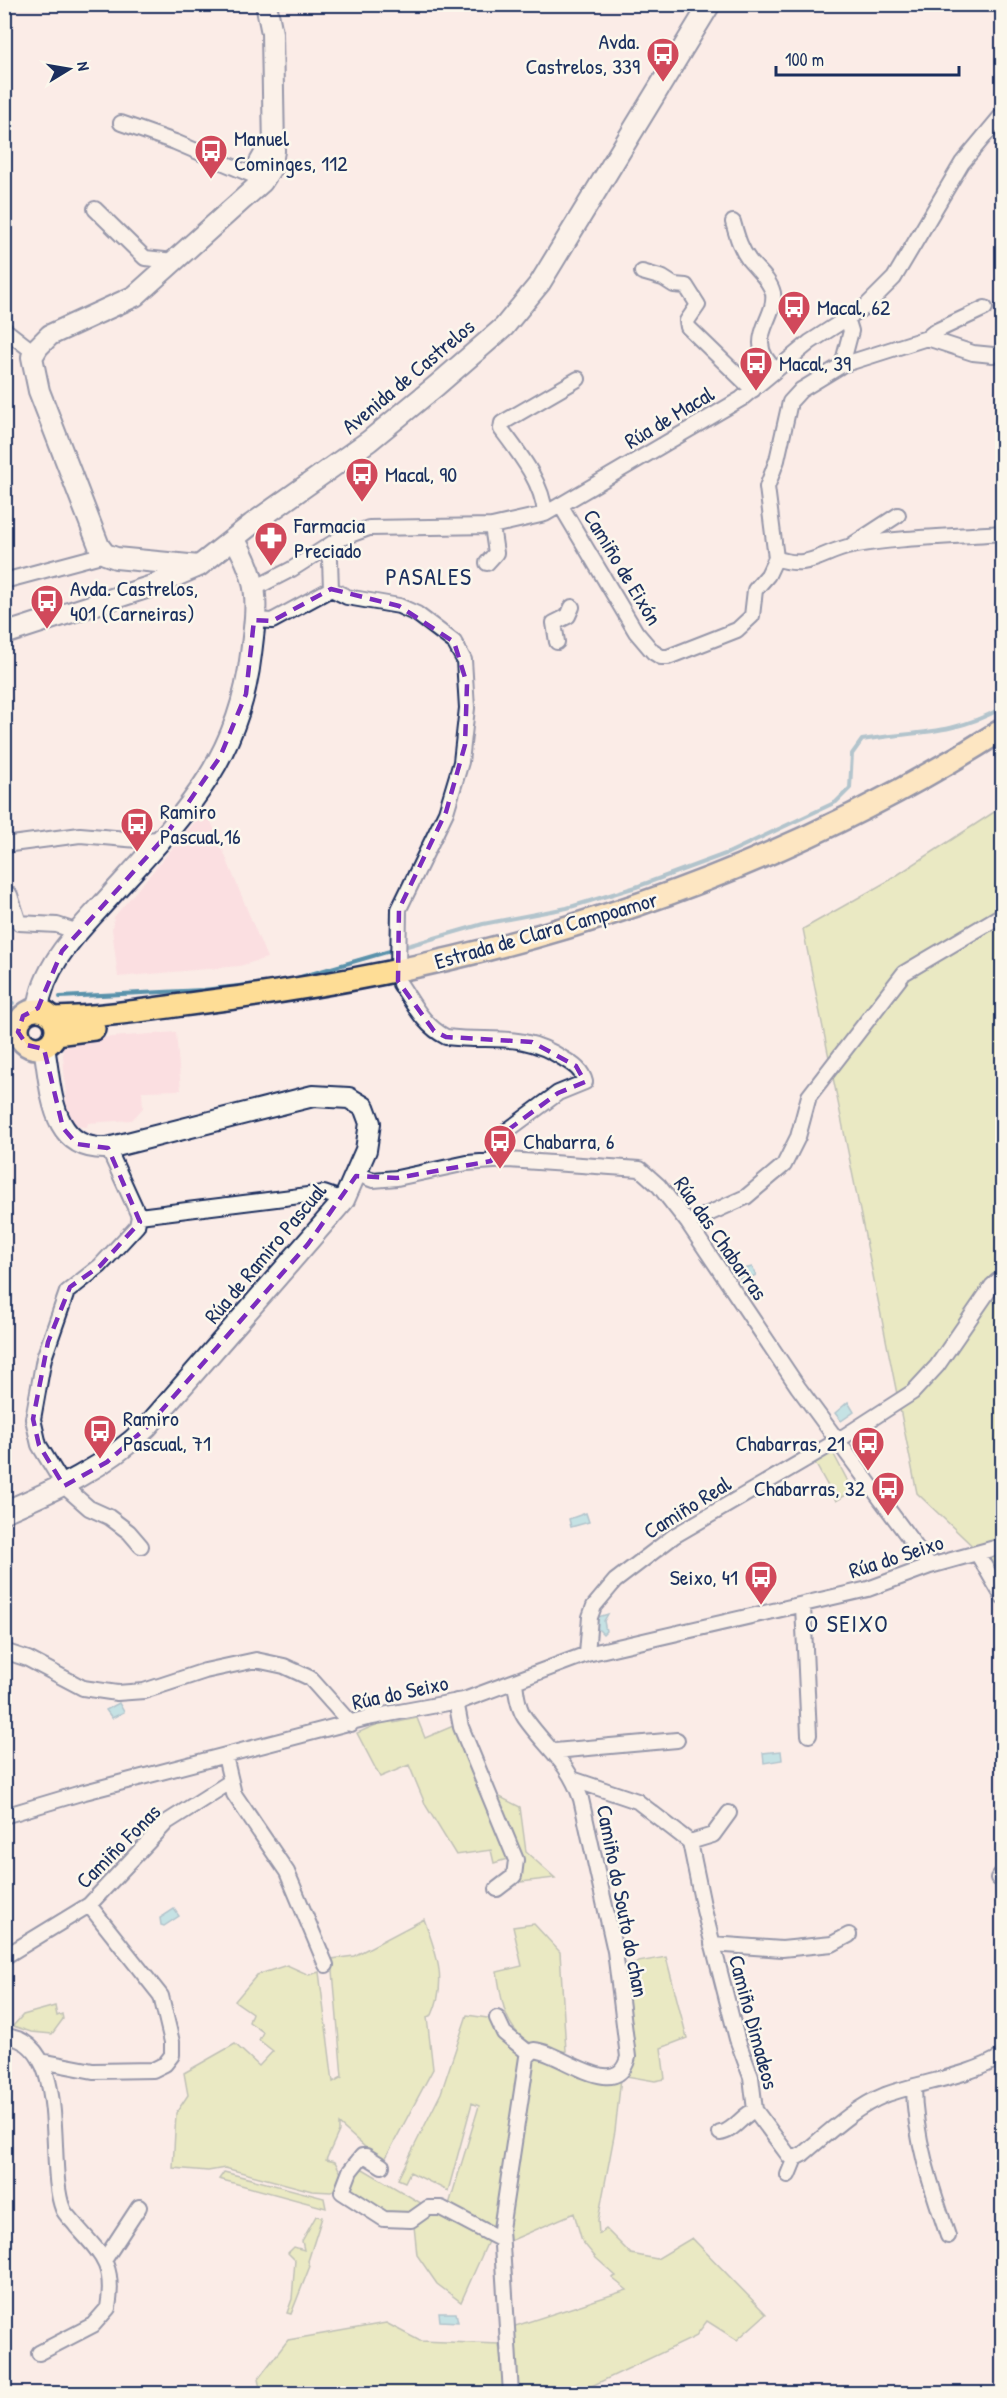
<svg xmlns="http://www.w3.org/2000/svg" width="1007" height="2398" font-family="'Patrick Hand',sans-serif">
<rect width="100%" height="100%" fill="#fbece7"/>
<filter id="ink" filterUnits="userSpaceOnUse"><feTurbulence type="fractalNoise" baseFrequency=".0167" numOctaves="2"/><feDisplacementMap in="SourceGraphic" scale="12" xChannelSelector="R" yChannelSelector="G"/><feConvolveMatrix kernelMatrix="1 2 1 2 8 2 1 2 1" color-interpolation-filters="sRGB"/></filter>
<g filter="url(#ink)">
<!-- built -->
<path fill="#fbdfe1" d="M 206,809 L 267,958 L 239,966 L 118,977 L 112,929 L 114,917 Z
M 176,1032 L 181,1090 L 142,1091 L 143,1108 L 132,1120 L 88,1123 L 87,1127 L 68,1126 L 62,1041 Z"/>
<!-- green -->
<path fill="#d5e497" stroke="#788a7a" stroke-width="1.5" d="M 1002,807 L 1002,1592 L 986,1559 L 917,1493 L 803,929 L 888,881 Z
M 832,1451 L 853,1491 L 836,1501 L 814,1461 Z
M 392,1718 L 394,1723 L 417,1718 L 425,1738 L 458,1724 L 494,1794 L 520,1807 L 526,1852 L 555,1878 L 521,1882 L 507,1859 L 494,1863 L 491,1850 L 456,1855 L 426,1806 L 409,1765 L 380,1777 L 357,1733 Z
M 424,1919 C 436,1953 448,1980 432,2015 L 427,2017 L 433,2069 L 383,2163 L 339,2124 L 339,2131 L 326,2160 L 335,2162 L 342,2175 L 336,2188 L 331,2192 L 312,2191 L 225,2168 L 208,2171 L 173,2168 L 176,2113 L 188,2095 L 184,2073 L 235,2044 L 259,2066 L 273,2051 L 259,2040 L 263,2032 L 249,2022 L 252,2013 L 235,2001 L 257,1975 L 287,1965 L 309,1975 L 319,1972 L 333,2082 L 342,2077 L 332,1959 L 354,1956 Z
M 534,1924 L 560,1952 L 566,2051 C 560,2052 554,2050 548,2049 C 506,2040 503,2008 497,1972 L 522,1966 L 513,1927 Z
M 666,1957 L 687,2038 L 661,2048 L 665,2079 L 655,2081 L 626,2076 L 630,2067 L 621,1965 Z
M 55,2006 L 57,2016 L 62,2014 L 63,2019 L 52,2034 L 31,2032 L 13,2026 L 23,2015 Z
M 467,2015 L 494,2019 L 525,2055 L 499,2224 L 494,2228 L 487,2228 L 448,2208 L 479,2106 L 472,2103 L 448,2191 L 410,2172 L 405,2182 L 398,2179 L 441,2093 Z
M 542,2054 L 621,2078 L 615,2131 L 598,2220 L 599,2234 L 606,2229 L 631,2254 L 657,2259 L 692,2238 L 766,2314 L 737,2340 L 707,2321 L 695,2337 L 577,2393 L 514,2393 L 509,2328 L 627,2290 L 612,2278 L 616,2276 L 596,2258 L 582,2241 L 574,2213 L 503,2244 L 531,2056 Z
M 356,2165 L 426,2206 L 396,2218 L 348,2194 Z
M 224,2172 L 324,2198 L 326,2208 L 219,2179 Z
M 430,2210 L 490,2237 L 461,2302 L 437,2284 L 417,2255 L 414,2226 Z
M 316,2216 L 322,2217 L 308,2261 L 310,2266 L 291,2314 L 287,2313 L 292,2299 L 295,2260 L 288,2253 L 294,2247 L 304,2250 L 302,2241 Z
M 386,2323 L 420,2341 L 499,2344 L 505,2393 L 261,2393 L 258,2379 L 288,2340 Z"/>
<!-- water -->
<path fill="#84d4df" stroke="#5a92ab" stroke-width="1.5" d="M 752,1267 L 756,1275 L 741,1281 L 737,1271 Z
M 848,1402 L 854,1412 L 841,1421 L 835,1413 Z
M 586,1513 L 589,1522 L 571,1527 L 569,1519 Z
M 608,1614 L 604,1621 L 606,1631 L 603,1634 L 596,1627 L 598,1617 Z
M 119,1703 L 124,1712 L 112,1718 L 106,1710 Z
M 781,1751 L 782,1760 L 764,1763 L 763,1753 Z
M 174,1909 L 179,1916 L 164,1926 L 161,1925 L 160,1918 Z
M 439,2313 L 456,2313 L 458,2322 L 440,2321 Z"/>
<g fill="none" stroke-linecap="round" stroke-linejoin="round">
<!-- stream -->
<path stroke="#5a92ab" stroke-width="4" d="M 297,978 L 483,924 L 567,908 L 636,887 L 728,853 L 836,802 L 850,788 L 852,754 L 862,740 C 916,731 951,736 1002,708
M 60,997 L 203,990 L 265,983
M 4,1004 L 13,1003"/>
<!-- street casing -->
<g stroke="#1b2f5e" stroke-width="18">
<path id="street" d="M 121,123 L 175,142 L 250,174 L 267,144 L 274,142
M 95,209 L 145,258 L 174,261
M 733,222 C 737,236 740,248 749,260 C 757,270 770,280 773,293 C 777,320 742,339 776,370
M 642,272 L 663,278 L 674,285 L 686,286 L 698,305 L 687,321 L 688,327 L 753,390
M 985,308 L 934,332 L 927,338 L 842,365 L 801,390 L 790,402 L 777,460 L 767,487 L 776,558 C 809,571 823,551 852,546 C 898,537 953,537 1001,533
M 4,329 L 35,353
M 927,338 L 973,353 L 993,355
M 842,365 L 851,331 L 847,318
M 561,506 L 636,632 L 653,652 L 661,657 L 668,657 L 737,630 L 752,616 L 755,590 L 768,575 L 776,558
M 545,514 C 543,483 519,453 501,429 L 502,423 L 578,379
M 852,545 L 898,515
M 325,548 L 330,560 L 331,589
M 487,563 L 496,553 L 492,526
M 4,581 L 105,554
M 255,588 L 292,569 L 339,539 L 369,528 L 492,526 L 545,514 L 741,399 L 810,342 L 866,306 L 894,278 L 962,163 L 1002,115
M 254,620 L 272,621 L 331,589 L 347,597 L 399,606 L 417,614 L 454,642 L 464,660 L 467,708 L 461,762 L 446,812 L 399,909 L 398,971
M 557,642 L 554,623 L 568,616 L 572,607
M 4,845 L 80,835 L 138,840 L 163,839
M 4,893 L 10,895 L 19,923 L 57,925 L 78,932
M 400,984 C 414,1005 424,1026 446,1037 C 493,1043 521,1031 564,1059 C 574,1065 582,1070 585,1082 L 558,1093 L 508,1130 L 491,1161
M 108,1148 L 139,1216 L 324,1193 L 344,1200
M 357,1174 L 373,1180 L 397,1178 L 467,1163 L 508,1160 L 640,1169 L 659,1186 L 688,1223 L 798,1387 L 930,1566
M 139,1216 L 137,1226 L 100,1266 L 67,1292 L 44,1358 L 33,1419 L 39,1445 L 64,1486 L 89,1508 L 109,1517 L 129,1532 L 141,1546
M 688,1223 L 746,1197 L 784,1165 L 798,1137 L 809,1096 L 904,973 L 1002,915
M 977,1553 L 1002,1596
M 803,1606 L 809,1735
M 4,1651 L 28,1659 L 83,1688 L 117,1693 L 144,1691 L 205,1671 L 256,1660 L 284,1666 L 310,1678 L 351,1724
M 587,1654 L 590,1617 L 594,1606 L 615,1581 L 674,1536 L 837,1441 L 913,1392 L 937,1366 L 992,1286 L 1002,1277
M 456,1701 L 461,1727 L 516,1860 L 514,1876 L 497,1889
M 555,1751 L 677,1740
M 225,1756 L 234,1794 L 287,1872 L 326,1965
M 575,1780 L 637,1801 L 690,1842 L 704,1910 L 737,2039 L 751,2077 L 755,2110 L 789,2156 L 795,2158 L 803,2154 C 828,2133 855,2107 885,2095 C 923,2081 969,2077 1002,2056
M 4,1816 L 81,1793 L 367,1718 L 464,1700 L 587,1654 L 868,1589 L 930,1566 L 1002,1546
M 690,1842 L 713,1835 L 729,1813
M 998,1878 L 1002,1873
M 712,1944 L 782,1949 L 832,1944 L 849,1935
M 4,1957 L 89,1905 L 167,1822 L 230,1782
M 497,2018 L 504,2033 L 530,2054
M 4,2036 C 73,2041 45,2165 63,2209 C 66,2216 73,2221 77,2227 C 103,2256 115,2266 108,2308 L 93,2325 L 39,2353
M 41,2061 L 93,2071 L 153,2070 L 165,2064 L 172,2055 L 172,2042 L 161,1996 L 89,1905
M 914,2086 C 914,2137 932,2189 948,2236
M 720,2133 C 733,2132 742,2115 755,2110
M 382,2166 L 366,2156 L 362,2156 L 350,2171 L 342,2192 L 384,2219 L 411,2220 L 428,2208 L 441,2208 L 500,2239
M 788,2175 L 795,2158
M 105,2259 L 139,2207
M 511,2394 L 501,2229 L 527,2057 L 534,2050 C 561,2052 617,2103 628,2057 L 615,1951 L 581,1799 C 568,1761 546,1748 525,1718 C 518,1708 516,1693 515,1681"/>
</g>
<!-- secondary casing -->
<g stroke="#1b2f5e" stroke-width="24">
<path id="secondary" d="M 199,566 L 116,558 L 105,554 L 99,546 L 39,391 L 32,357 L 38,347 L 50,335 L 135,296 L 262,182 L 271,168 L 274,151 L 272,33 L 266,4
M 4,634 L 152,586 L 199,566 L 252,524 L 369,441 L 436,386 L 504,327 L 540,283 L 710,4
M 38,1010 C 43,962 83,927 113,893 C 182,817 239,761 251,654 C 257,604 261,585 235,540
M 4,1512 C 57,1489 105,1468 147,1427 L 344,1200 L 366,1150 L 370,1123 L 364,1107 L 349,1098 L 313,1096 L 108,1148 C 50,1151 52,1091 44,1047"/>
</g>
<!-- primary casing -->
<g stroke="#1b2f5e" stroke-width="26">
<path id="primary" d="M18 1029a19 19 0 1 1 38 0a19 19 0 1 1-38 0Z
M 53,1018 C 108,1017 164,1007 219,1000 C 496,965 765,881 1002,730
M 56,1034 L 94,1029"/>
</g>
<!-- street -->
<use href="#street" stroke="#fbf7ec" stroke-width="14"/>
<!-- secondary -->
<use href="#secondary" stroke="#fbf7ec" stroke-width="20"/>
<!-- primary -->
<use href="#primary" stroke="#fedd96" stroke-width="21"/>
</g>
</g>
<!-- marked area -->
<path d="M0 0H1007V2398H0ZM 331,589 L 399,606 L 454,642 L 467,684 L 465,745 L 446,812 L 399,909 L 398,981 L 434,1031 L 446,1037 L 532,1042 L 576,1066 L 585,1082 L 558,1093 L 508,1130 L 491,1161 L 397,1178 L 356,1176 L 308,1244 L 147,1427 L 107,1462 L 64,1486 L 39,1445 L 33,1419 L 48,1342 L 70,1287 L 100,1266 L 140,1222 L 108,1148 L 77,1144 L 63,1128 L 44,1049 L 27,1045 L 18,1032 L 23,1016 L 38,1008 L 62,951 L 163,839 L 220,757 L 246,694 L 254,620 L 272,621 Z" fill="#fbece7" fill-opacity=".55" fill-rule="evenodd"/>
<path fill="none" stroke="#7b2cbf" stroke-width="4.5" stroke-dasharray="12 8" stroke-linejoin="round" d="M 331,589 L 399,606 L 454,642 L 467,684 L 465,745 L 446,812 L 399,909 L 398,981 L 434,1031 L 446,1037 L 532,1042 L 576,1066 L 585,1082 L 558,1093 L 508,1130 L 491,1161 L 397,1178 L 356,1176 L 308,1244 L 147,1427 L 107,1462 L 64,1486 L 39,1445 L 33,1419 L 48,1342 L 70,1287 L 100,1266 L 140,1222 L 108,1148 L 77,1144 L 63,1128 L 44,1049 L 27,1045 L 18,1032 L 23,1016 L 38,1008 L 62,951 L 163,839 L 220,757 L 246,694 L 254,620 L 272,621 Z"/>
<!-- icons -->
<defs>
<g id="bus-pin" transform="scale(1.725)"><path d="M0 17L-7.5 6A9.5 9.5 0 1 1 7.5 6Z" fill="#d1495b" stroke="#fbf7ec"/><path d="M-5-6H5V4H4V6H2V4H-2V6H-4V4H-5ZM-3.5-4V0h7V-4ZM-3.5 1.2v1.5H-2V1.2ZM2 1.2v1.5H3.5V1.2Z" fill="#fff"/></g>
<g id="pharmacy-pin" transform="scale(1.725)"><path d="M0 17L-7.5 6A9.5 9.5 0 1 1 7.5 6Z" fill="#d1495b" stroke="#fbf7ec"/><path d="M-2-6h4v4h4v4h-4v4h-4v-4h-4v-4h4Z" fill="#fff"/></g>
</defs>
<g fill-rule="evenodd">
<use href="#bus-pin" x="663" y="54"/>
<use href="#bus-pin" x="211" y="151"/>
<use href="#bus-pin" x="794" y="307"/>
<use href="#bus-pin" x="756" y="363"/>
<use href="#bus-pin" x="362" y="474"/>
<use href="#pharmacy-pin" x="271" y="538"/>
<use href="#bus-pin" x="47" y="601"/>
<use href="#bus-pin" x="137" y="824"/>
<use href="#bus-pin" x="500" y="1141"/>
<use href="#bus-pin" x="100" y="1431"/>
<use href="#bus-pin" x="868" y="1443"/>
<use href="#bus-pin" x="888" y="1488"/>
<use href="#bus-pin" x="761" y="1577"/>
</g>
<g text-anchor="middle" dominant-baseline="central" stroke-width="5" stroke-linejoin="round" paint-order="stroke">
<!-- poi labels -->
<g font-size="22" fill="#1b2f5e" stroke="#fbf7ec" text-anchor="start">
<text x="640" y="41" text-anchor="end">Avda.<tspan x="640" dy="25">Castrelos, 339</tspan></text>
<text x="234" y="138">Manuel<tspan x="234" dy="25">Cominges, 112</tspan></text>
<text x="817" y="307">Macal, 62</text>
<text x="779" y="363">Macal, 39</text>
<text x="385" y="474">Macal, 90</text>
<text x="294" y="525">Farmacia<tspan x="294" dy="25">Preciado</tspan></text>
<text x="70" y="588">Avda. Castrelos,<tspan x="70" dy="25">401 (Carneiras)</tspan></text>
<text x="160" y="811">Ramiro<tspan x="160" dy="25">Pascual,16</tspan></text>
<text x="523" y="1141">Chabarra, 6</text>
<text x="123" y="1418">Ramiro<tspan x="123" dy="25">Pascual, 71</tspan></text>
<text x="845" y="1443" text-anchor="end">Chabarras, 21</text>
<text x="865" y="1488" text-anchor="end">Chabarras, 32</text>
<text x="738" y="1577" text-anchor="end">Seixo, 41</text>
</g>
<!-- street labels -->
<g font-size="22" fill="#1b2f5e" stroke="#fbf7ec">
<text transform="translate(408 376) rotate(-40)">Avenida de Castrelos</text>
<text transform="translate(669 417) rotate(-31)">Rúa de Macal</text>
<text transform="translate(623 567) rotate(59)">Camiño de Eixón</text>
<text transform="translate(546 930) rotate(-16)">Estrada de Clara Campoamor</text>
<text transform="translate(721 1238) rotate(55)">Rúa das Chabarras</text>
<text transform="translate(265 1253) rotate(-50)">Rúa de Ramiro Pascual</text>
<text transform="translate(687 1507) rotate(-32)">Camiño Real</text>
<text transform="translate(896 1556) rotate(-18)">Rúa do Seixo</text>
<text transform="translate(400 1692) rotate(-12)">Rúa do Seixo</text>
<text transform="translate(118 1846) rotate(-45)">Camiño Fonas</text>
<text transform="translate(623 1901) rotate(79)">Camiño do Souto do chan</text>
<text transform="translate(754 2022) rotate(75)">Camiño Dimadeos</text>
</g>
<!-- neighbourhood labels -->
<g font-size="24" letter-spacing="1.5" fill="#1b2f5e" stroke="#fbf7ec">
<text x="429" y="576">PASALES</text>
<text x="847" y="1623">O SEIXO</text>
</g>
</g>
<!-- margin -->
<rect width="1007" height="2398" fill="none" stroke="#fbf7ec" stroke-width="24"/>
<rect x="12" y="12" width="983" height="2374" fill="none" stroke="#1b2f5e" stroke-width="2" filter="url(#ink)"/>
<!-- north arrow -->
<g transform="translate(69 69) rotate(79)" stroke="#fbf7ec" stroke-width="4.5" paint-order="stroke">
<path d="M0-4.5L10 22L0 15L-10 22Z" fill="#1b2f5e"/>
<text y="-9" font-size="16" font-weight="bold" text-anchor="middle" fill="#1b2f5e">N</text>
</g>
<!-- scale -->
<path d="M776 66v9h183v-9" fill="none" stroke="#1b2f5e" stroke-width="3"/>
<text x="785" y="66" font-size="18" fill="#1b2f5e" stroke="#fbf7ec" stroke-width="4.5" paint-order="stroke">100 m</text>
</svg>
